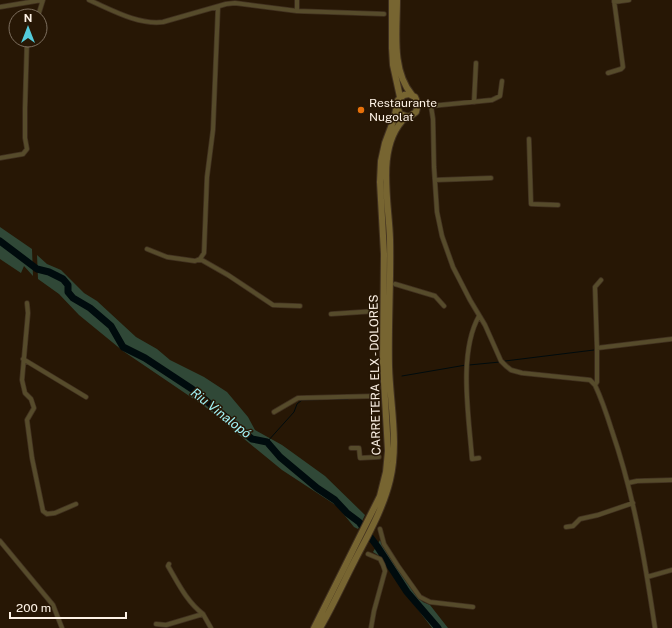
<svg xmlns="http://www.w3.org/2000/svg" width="672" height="628" font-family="'Public Sans',sans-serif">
<rect width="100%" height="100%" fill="#271705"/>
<!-- green -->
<path fill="#304837" d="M 0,227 L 32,249 L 33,276 L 24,266 L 21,273 L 0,259 Z
M 37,255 L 47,264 L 61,270 L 84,293 L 97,301 L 136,337 L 157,349 L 170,360 L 204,377 L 227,392 L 248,417 L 255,430 L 282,445 L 325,476 L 365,515 L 358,529 L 354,527 L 337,506 L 282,470 L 204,406 L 123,351 L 79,315 L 59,294 L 38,279 Z
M 380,540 L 395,565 L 413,591 L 423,602 L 430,605 L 448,628 L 432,628 L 400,586 L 381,557 L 373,552 Z"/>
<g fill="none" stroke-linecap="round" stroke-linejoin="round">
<!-- stream -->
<path stroke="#000b0d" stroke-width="1" d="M 505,361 L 594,350
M 469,365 L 500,362
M 402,376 L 466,365
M 267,442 L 294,412 L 297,404 L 302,400 L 348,399"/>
<!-- river -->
<path stroke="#000b0d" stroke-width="7" d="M 0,241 L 37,269 L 49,272 L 63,279 L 68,285 L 68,292 L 73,298 L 90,308 L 111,326 L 123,347 L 145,358 L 192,389 L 252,439 L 267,442 L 280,457 L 317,488 L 335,500 L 347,513 L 359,522 L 377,546 L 407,592 L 438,628"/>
<!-- minor casing -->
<g stroke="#413120" stroke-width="5.5">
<path id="minor" d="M 89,0 C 112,10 138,25 163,22 L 226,4 L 235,3 L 297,11 L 384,14
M 297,0 L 297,11
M 614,2 L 629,0
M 0,7 L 42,0
M 38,16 L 43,0
M 608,73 L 621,69 L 623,67 L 614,0
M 502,81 L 500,96 L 492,100 L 431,106 L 433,119 L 434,167 L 437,212 L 442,236 L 453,267 L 470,300 L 485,325 L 501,361 L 506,366 L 511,370 L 522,373 L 590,380 L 595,385 C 602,400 607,415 612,431 C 634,495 645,561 655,628
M 474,102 L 476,63
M 529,139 L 531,204 L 558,205
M 0,158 L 23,154 L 27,149 L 25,138 L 25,108 L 27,40
M 435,180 L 491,178
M 147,249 L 167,257 L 195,261 L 200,259 L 204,253 L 207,177 L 213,130 L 218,7
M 200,259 L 228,275 L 273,305 L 300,306
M 395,284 L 435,296 L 444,306
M 27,303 L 28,313 L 22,380 L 25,393 L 31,399 L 34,408 L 27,420 L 32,458 L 43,511 L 47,514 L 55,513 L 76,504
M 331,314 L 376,311
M 597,348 L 595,287 L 601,280
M 23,359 L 86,397
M 595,385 L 597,382 L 597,348 L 672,339
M 274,412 L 298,398 L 377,396
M 351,448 L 359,448 L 360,458 L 379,457
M 479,458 L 472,459 C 469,417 458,353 479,316
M 628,483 L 637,481 L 672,480
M 566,527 L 573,526 L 580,519 L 598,515 L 633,503
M 380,529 L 384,544 L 398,566 L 420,597 L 430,602 L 473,607
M 0,541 L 53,605 L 62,628
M 368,554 L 380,559 L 383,565 L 385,571 L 374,611 L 371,628
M 169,564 L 168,566 C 178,583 187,602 203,614
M 647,577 L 672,570
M 156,624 L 166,625 L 203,614 L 211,628"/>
</g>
<!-- secondary casing -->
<g stroke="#413120" stroke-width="8">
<path id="secondary" d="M 392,0 L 392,48 L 393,65 L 400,97
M 397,0 C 397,31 391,70 412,95
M 314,628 L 380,496 L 386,472 L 388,451 L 383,364 L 384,254 L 380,182 L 381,161 L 385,143 L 394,119 L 398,100 L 404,95 L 409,94 L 415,97 L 418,104 L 416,112 L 409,117 L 400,114 L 397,107
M 320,628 C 333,606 343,583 355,560 C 368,535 383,509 390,480 C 399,443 390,404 389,366 C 388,323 391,281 390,239 C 389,202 375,145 406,117"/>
</g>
<!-- minor -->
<use href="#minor" stroke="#564b2b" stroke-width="4"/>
<!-- secondary -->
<use href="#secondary" stroke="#776531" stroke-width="6"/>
</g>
<!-- markers -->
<circle fill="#e8710a" stroke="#271705" stroke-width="1.5" cx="361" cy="110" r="4"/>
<g text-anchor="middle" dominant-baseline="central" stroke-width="3" stroke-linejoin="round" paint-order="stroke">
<!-- poi labels -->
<g font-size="12" fill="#fef3e7" stroke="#271705" text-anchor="start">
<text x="369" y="103">Restaurante<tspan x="369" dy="14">Nugolat</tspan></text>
</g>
<!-- street labels -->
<g font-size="12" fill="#fef3e7" stroke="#271705">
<text transform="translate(375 375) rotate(-91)">CARRETERA ELX - DOLORES</text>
</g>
<!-- water labels -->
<g font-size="13" font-style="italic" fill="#a1f3f7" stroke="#271705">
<text transform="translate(221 413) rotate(38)">Riu Vinalopó</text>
</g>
</g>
<!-- north arrow -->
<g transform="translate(28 28)"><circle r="19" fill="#271705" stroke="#7d6f5f"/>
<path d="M0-3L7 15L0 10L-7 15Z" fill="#53cbda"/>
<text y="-6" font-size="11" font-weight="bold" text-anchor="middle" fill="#fef3e7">N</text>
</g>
<!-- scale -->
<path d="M10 612v6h116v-6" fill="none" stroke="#fef3e7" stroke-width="2"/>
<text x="16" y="612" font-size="12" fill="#fef3e7" stroke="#271705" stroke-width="3" paint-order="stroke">200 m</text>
</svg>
